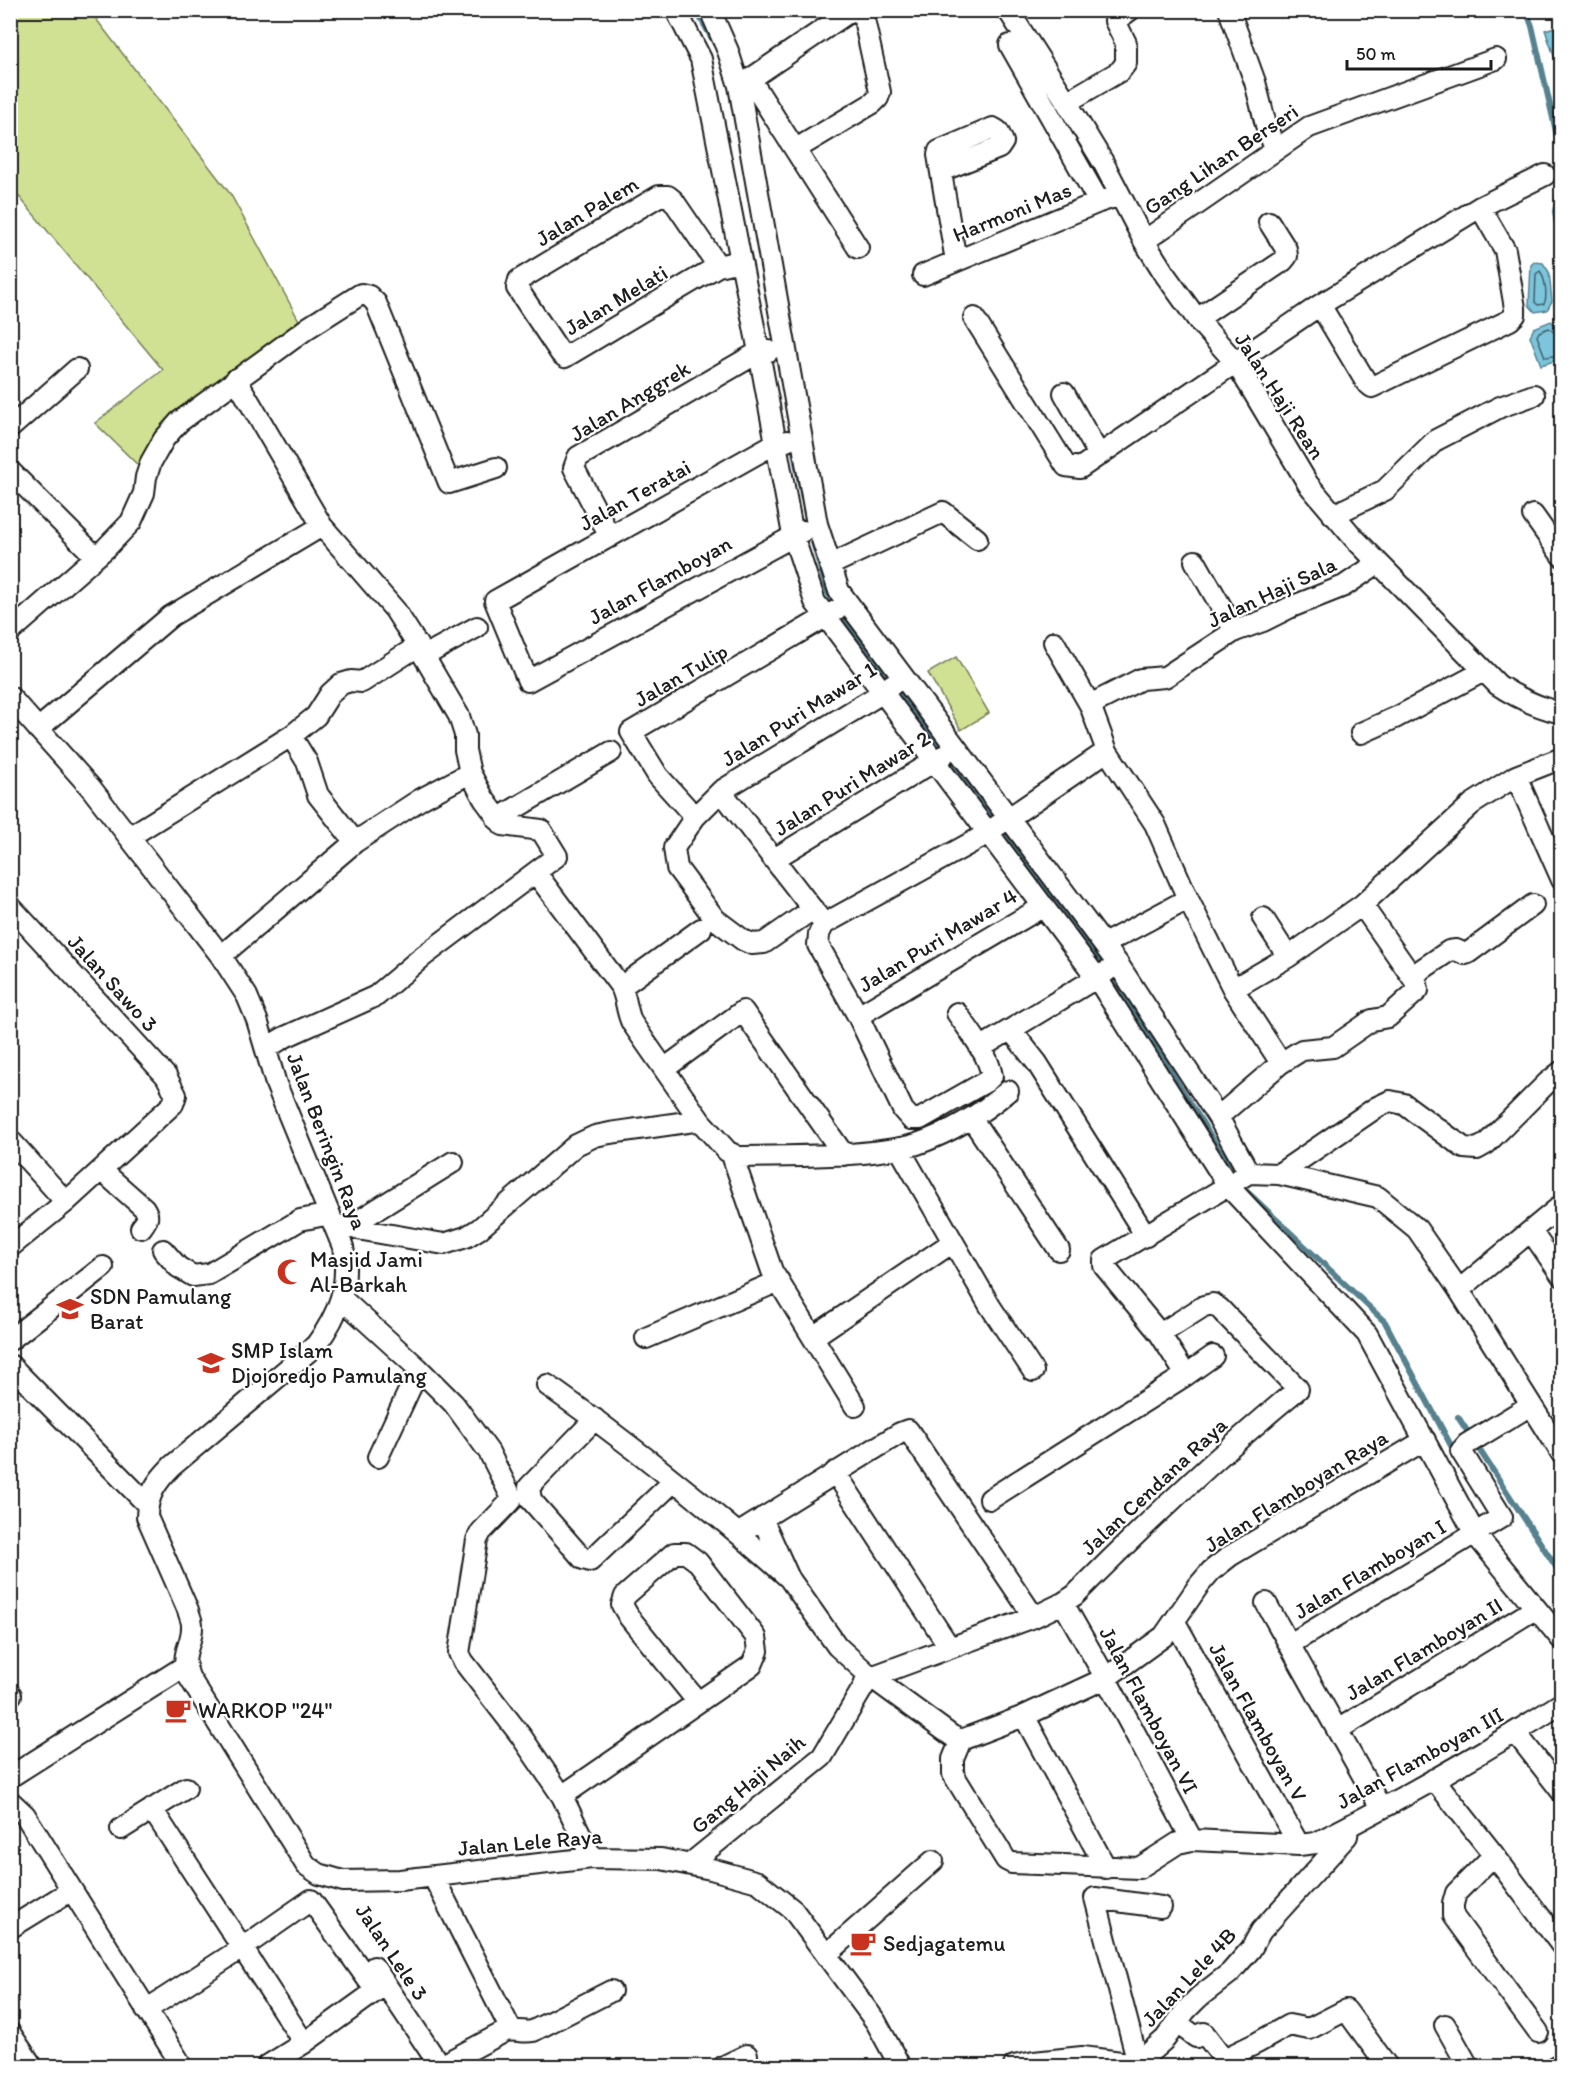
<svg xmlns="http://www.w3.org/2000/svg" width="1572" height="2077" font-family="Itim,sans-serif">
<rect width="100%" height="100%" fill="#fff"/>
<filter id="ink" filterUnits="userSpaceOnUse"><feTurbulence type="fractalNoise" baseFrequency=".0167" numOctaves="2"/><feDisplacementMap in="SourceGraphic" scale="12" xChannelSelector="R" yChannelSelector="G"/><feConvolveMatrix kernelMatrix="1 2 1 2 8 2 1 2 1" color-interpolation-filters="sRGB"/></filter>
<g filter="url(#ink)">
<!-- green -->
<path fill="#d0e194" stroke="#767e58" stroke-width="1.5" d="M 10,11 L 90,11 L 231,195 L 302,326 L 184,414 L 144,471 L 95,423 L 163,370 L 11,187 Z
M 956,657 L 989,713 L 961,730 L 928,673 Z"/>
<!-- water -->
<path fill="#7cc5dc" stroke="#56818f" stroke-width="1.5" d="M 1561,25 L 1562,25 L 1561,76 L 1545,30 Z
M 1534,262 L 1543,263 L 1549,272 L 1552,301 L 1547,310 L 1535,312 L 1529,305 L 1531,265 Z
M 1551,321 L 1560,329 L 1561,359 L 1541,365 L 1530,336 L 1534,328 Z"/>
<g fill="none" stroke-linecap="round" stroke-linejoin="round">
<!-- shore -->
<path stroke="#426069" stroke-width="1.5" d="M 1540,271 C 1545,278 1548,296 1544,304 L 1538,305 L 1535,302 L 1536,274 Z
M 1562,334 L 1556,334 L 1549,328 L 1539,332 L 1537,336 L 1545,357 L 1562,355"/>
<!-- stream -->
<path stroke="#56818f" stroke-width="6" d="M 696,10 L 715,44
M 1526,10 L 1532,26 L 1562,158
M 1562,183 L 1555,211 L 1562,257
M 794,451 L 808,526
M 813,542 L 827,591 L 841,615 L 1005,832 L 1112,977 L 1236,1177
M 1241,1186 L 1385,1322 L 1455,1453
M 1458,1417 L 1562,1576"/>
<!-- minor casing -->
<g stroke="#1c1c1c" stroke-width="24">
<path id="minor" d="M 676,10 L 701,59 L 759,352 L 793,535 L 815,602 L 1097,978 L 1229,1187 L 1367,1334 L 1475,1534 L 1562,1640
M 710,10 L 728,51 L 739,86 L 817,524 L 839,591 L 1118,964 L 1218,1117 L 1249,1173
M 1008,10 L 1061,93 L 1103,162 L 1144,241 L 1166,276 L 1197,319 L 1236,363 L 1308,484 L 1353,537 L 1498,685 C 1519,699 1537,707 1562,713
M 1229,10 L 1255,82 L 1266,125 L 1275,149
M 1010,45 L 1099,202
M 750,79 L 858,248
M 740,86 L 852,10
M 1067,102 L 1120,71 L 1126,63 L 1126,43 L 1115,21 L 1130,10
M 796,149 L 873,103 L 878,98 L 880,92 L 862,10
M 941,171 L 999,148 L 1003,142 L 998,131 L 993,128 L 939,151 L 938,155 L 956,261
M 1144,241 L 1309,127 L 1496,59
M 718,266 L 673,200 L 668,196 L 659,196 L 519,280 L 517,288 L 561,354 L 565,357 L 718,266 L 731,263 L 742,265
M 923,275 L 1099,202 L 1120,195
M 1320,305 L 1366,382 L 1372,387 L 1510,320 L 1515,315 L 1515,308 L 1505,250 L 1480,207
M 974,318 L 1066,466 L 1080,468 L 1320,305 L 1480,207 L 1545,175
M 1197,319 L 1283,261 L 1287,256 L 1286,249 L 1269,222
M 236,379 L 322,526 L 395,610 L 418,646 L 459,716 L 465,735 L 465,750 L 470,773 L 484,799 L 503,825 L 541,830 L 557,856 L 421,958 L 376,996 L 285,1037 L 266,1048
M 1064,393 L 1099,455
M 10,428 L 77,369
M 787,441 L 776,443 L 495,601 L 528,681 L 803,531
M 10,471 L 95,556
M 1333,515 L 1385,490 L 1436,440 L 1500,407 L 1534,395
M 1533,515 L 1562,556
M 610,537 L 574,468 L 578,457 L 759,352 L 769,351
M 1195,561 L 1235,631
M 830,565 L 943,512 L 977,539
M 10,632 L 106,548 L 131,522 L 144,493 L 146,477 L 151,462 L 164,439 L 179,422 L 309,327 L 361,294 L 369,296 L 376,303 L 449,483 L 496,468
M 1054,642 L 1090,705 L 1107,751 L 1155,824 L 1188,899 L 1233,989 L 1281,1063
M 424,656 L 477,627
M 10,697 L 91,788 L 129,837 L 221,956 L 247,996 L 257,1020 L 276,1084 L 343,1247 C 350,1285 339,1314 316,1345 L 172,1466 C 157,1481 147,1495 147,1517 L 188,1610 C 189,1615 192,1620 192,1625 C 193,1646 179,1652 189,1677 L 306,1865 L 319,1874 L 343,1881 L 400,1880 L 592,1858 L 661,1859 L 711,1869 L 758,1882 L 793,1910 L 876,2022 L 900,2066
M 1090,705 L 1141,679 L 1165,677 L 1235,631 L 1263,621 L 1291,607 L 1344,586 L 1378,563
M 38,729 L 171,616 L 322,526
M 1361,733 L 1397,717 L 1484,671
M 291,736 L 307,762 L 318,795 L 355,842
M 1562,758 L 1516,776 L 1562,880
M 721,791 L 824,924 L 819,934 L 818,945 L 858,1016 L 903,1110 L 911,1119 L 920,1119 L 987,1081 L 992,1076 C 988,1053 970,1032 957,1013
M 695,817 L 658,776 L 631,732 L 837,610
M 497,819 L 611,752
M 129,837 L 291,736 L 316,716 L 330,694 L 341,684 L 351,681 L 362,682 L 418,646
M 774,859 L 943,756
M 536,873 L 621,987 C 627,999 626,1011 632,1023 L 701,1122
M 10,906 L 166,1076 L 176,1095 L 173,1104 L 66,1202 L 10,1247
M 813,909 L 764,943 L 752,944 L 743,940 L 715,919 L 677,868 L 674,848 L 695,817 L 721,791 L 877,696 L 893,684
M 1263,918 L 1288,957 L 1362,905 L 1472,804 L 1516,776
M 824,924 L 978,839 L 1107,751
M 1104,944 L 1188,899
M 221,956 L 355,842 L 421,799 L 470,773
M 1412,976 L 1449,951 L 1456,950 L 1465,954 L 1468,953 L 1533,905
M 621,987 L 701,929
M 1233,989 L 1288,957
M 858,1016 L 1044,906
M 1011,1030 L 1037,1063 L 1146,1236
M 980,1048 L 1106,972
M 664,1069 L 743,1011 L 844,1155
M 1218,1117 L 1281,1063 L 1297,1053 L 1302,1050 L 1333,1047 L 1372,1020 L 1388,1017 L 1418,990 L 1417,984 L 1362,905
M 972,1119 L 1059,1250
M 10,1140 L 66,1202
M 899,1148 L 990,1306 L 1033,1371
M 732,1155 L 772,1271 L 855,1406
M 101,1170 L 144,1208 C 150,1217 147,1220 141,1228
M 1279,1174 L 1377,1107 L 1390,1101 L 1404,1104 L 1464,1148 L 1477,1149 L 1486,1144 L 1548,1082 L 1562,1071
M 334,1225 L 444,1244 L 466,1237 L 479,1229 L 576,1145 L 595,1136 L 610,1133 L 694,1121 L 701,1122 L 727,1151 L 738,1157 C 782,1156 827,1157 872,1152 C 887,1150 902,1149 917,1144 C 951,1132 981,1114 1008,1091
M 347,1228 L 453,1162
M 1531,1231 L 1562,1276
M 163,1250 L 178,1267 L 193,1276 L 209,1274 L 300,1220 L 330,1214
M 1459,1290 L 1562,1205
M 341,1298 L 419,1369 L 454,1404 L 489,1452 L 511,1496 L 511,1501 L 481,1532 L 477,1540 L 459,1653 L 463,1661 L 521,1736 L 562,1796 L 592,1858
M 813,1337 L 953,1242
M 646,1338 L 779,1281
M 10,1340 L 103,1267
M 10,1365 L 147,1504
M 1186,1375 L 1160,1334 L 1104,1266 L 1104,1260 L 1249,1173 L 1279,1174 L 1378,1197 L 1417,1229 L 1459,1290 L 1562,1454
M 547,1385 C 631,1444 712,1509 789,1578
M 595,1419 L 529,1487 L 531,1500 L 583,1559 L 590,1561 L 674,1481
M 378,1457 L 419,1369
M 835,1472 L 950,1648
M 990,1499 L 1186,1375 L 1213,1356
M 762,1518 L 789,1578 L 837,1646 L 871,1677 L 952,1736 L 961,1740
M 739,1533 L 900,1433 L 908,1430 L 1034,1617
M 1063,1603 L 1104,1675 L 1192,1840
M 1266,1603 L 1381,1808
M 1175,1622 L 1299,1845
M 1290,1644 L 1502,1517 L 1461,1451 L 1467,1444 L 1531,1405
M 871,1677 L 1034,1617 L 1063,1603 L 1075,1595 C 1146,1523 1219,1454 1298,1389 L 1219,1308 L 1213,1304 L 1204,1306 L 1160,1334
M 10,1694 L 11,1695
M 1024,1716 L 1106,1868
M 1339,1729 L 1535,1609
M 1516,1733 L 1562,1792
M 961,1740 L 953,1759 L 953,1774 L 1006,1860 L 1012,1863 L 1139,1868 L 1178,1843 L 1192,1840 L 1299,1845 L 1316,1843 C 1400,1800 1482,1754 1562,1703
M 961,1740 L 1024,1716 L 1106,1678 L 1164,1636 L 1199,1585 L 1211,1571 L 1230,1556 L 1425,1440
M 10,1777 L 185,1666
M 1434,1779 L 1494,1855 L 1562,1946
M 562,1796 L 752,1665 L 758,1651 L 756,1637 L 698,1562 L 686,1553 L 674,1553 L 625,1596 L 622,1605 L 629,1617 L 697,1701
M 10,1801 L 25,1815 L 182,2066
M 152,1809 L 304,2043
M 121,1829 L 186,1788
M 1494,1855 L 1456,1893 L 1453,1904 L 1453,1916 L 1538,2032
M 690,1864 L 822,1757 L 864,1686 L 868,1674
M 433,1876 L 511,2030
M 10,1928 L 72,1890
M 826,1955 L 933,1861
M 374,1967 L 440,2066
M 146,2010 L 242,1948 L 311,1900 L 376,1991 L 304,2043 L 267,2066
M 1177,2023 L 1196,2037 L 1204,2033 L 1224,2059 L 1257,2043 L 1289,2025 L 1309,2029 L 1346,2010 L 1387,2066
M 1445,2025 L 1468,2066
M 10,2033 L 32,2066
M 1137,2059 L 1095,1898 L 1161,1907
M 440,2066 L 506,2031 C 515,2029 523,2033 533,2031 L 611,1991
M 724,2066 L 747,2055
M 1014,2066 L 1034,2062 L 1082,2057 L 1129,2063 L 1148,2054 L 1165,2039 L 1186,2010 L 1199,1997 L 1230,1973 L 1251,1949 L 1261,1931 L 1347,1836 L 1348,1828
M 1556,2066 L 1562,2063"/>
</g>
<!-- minor -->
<use href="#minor" stroke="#fff" stroke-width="20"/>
</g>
</g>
<!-- icons -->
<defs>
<g id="mosque-bare" transform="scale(2.07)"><path d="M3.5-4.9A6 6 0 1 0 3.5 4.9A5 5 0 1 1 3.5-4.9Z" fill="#c8321e" stroke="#fff" stroke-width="2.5" paint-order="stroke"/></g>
<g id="school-bare" transform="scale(2.07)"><path d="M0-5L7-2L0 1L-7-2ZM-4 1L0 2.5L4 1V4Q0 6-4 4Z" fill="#c8321e" stroke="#fff" stroke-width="2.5" paint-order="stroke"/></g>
<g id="cafe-bare" transform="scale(2.07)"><path d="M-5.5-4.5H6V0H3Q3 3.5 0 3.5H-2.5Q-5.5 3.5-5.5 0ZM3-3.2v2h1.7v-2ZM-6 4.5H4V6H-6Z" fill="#c8321e" stroke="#fff" stroke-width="2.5" paint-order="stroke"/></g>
</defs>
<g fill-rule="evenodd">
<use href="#mosque-bare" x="290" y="1272"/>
<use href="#school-bare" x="70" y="1309"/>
<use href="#school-bare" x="211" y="1363"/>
<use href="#cafe-bare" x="178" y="1710"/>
<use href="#cafe-bare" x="863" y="1943"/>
</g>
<g text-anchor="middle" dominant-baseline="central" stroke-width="4.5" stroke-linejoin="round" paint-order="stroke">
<!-- street labels -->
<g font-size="22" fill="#1c1c1c" stroke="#fff">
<text transform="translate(1221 159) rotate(-34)">Gang Lihan Berseri</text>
<text transform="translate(587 211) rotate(-31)">Jalan Palem</text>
<text transform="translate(1012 212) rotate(-22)">Harmoni Mas</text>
<text transform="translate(616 300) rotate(-31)">Jalan Melati</text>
<text transform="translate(1280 396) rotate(57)">Jalan Haji Rean</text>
<text transform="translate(630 401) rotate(-31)">Jalan Anggrek</text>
<text transform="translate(635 495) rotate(-29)">Jalan Teratai</text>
<text transform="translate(660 580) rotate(-29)">Jalan Flamboyan</text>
<text transform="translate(1272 592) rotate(-25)">Jalan Haji Sala</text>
<text transform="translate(681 675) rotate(-30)">Jalan Tulip</text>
<text transform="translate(799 714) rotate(-32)">Jalan Puri Mawar 1</text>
<text transform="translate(852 783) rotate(-32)">Jalan Puri Mawar 2</text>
<text transform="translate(938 940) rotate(-31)">Jalan Puri Mawar 4</text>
<text transform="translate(113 983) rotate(48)">Jalan Sawo 3</text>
<text transform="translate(327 1141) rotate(69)">Jalan Beringin Raya</text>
<text transform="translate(1154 1486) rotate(-43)">Jalan Cendana Raya</text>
<text transform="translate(1296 1491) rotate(-32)">Jalan Flamboyan Raya</text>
<text transform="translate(1370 1569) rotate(-31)">Jalan Flamboyan I</text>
<text transform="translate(1424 1649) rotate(-31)">Jalan Flamboyan II</text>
<text transform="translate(1149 1710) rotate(62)">Jalan Flamboyan VI</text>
<text transform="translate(1258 1722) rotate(61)">Jalan Flamboyan V</text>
<text transform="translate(1420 1758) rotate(-29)">Jalan Flamboyan III</text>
<text transform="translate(748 1784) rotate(-40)">Gang Haji Naih</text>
<text transform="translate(530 1842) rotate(-5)">Jalan Lele Raya</text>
<text transform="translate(392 1952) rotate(56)">Jalan Lele 3</text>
<text transform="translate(1189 1977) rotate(-47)">Jalan Lele 4B</text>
</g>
<!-- poi labels -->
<g font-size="22" fill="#1c1c1c" stroke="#fff" text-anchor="start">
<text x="310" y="1259">Masjid Jami<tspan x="310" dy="25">Al-Barkah</tspan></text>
<text x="90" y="1296">SDN Pamulang<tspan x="90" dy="25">Barat</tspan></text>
<text x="231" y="1350">SMP Islam<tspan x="231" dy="25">Djojoredjo Pamulang</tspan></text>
<text x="198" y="1710">WARKOP "24"</text>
<text x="883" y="1943">Sedjagatemu</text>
</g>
</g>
<!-- margin -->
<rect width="1572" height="2077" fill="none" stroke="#fff" stroke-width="36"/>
<rect x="18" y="18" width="1536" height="2041" fill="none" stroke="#1c1c1c" stroke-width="2" filter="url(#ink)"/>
<!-- scale -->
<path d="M1347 60v9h144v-9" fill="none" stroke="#1c1c1c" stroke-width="3"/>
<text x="1356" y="60" font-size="18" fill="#1c1c1c" stroke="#ffffff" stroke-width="4.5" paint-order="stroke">50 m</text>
</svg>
